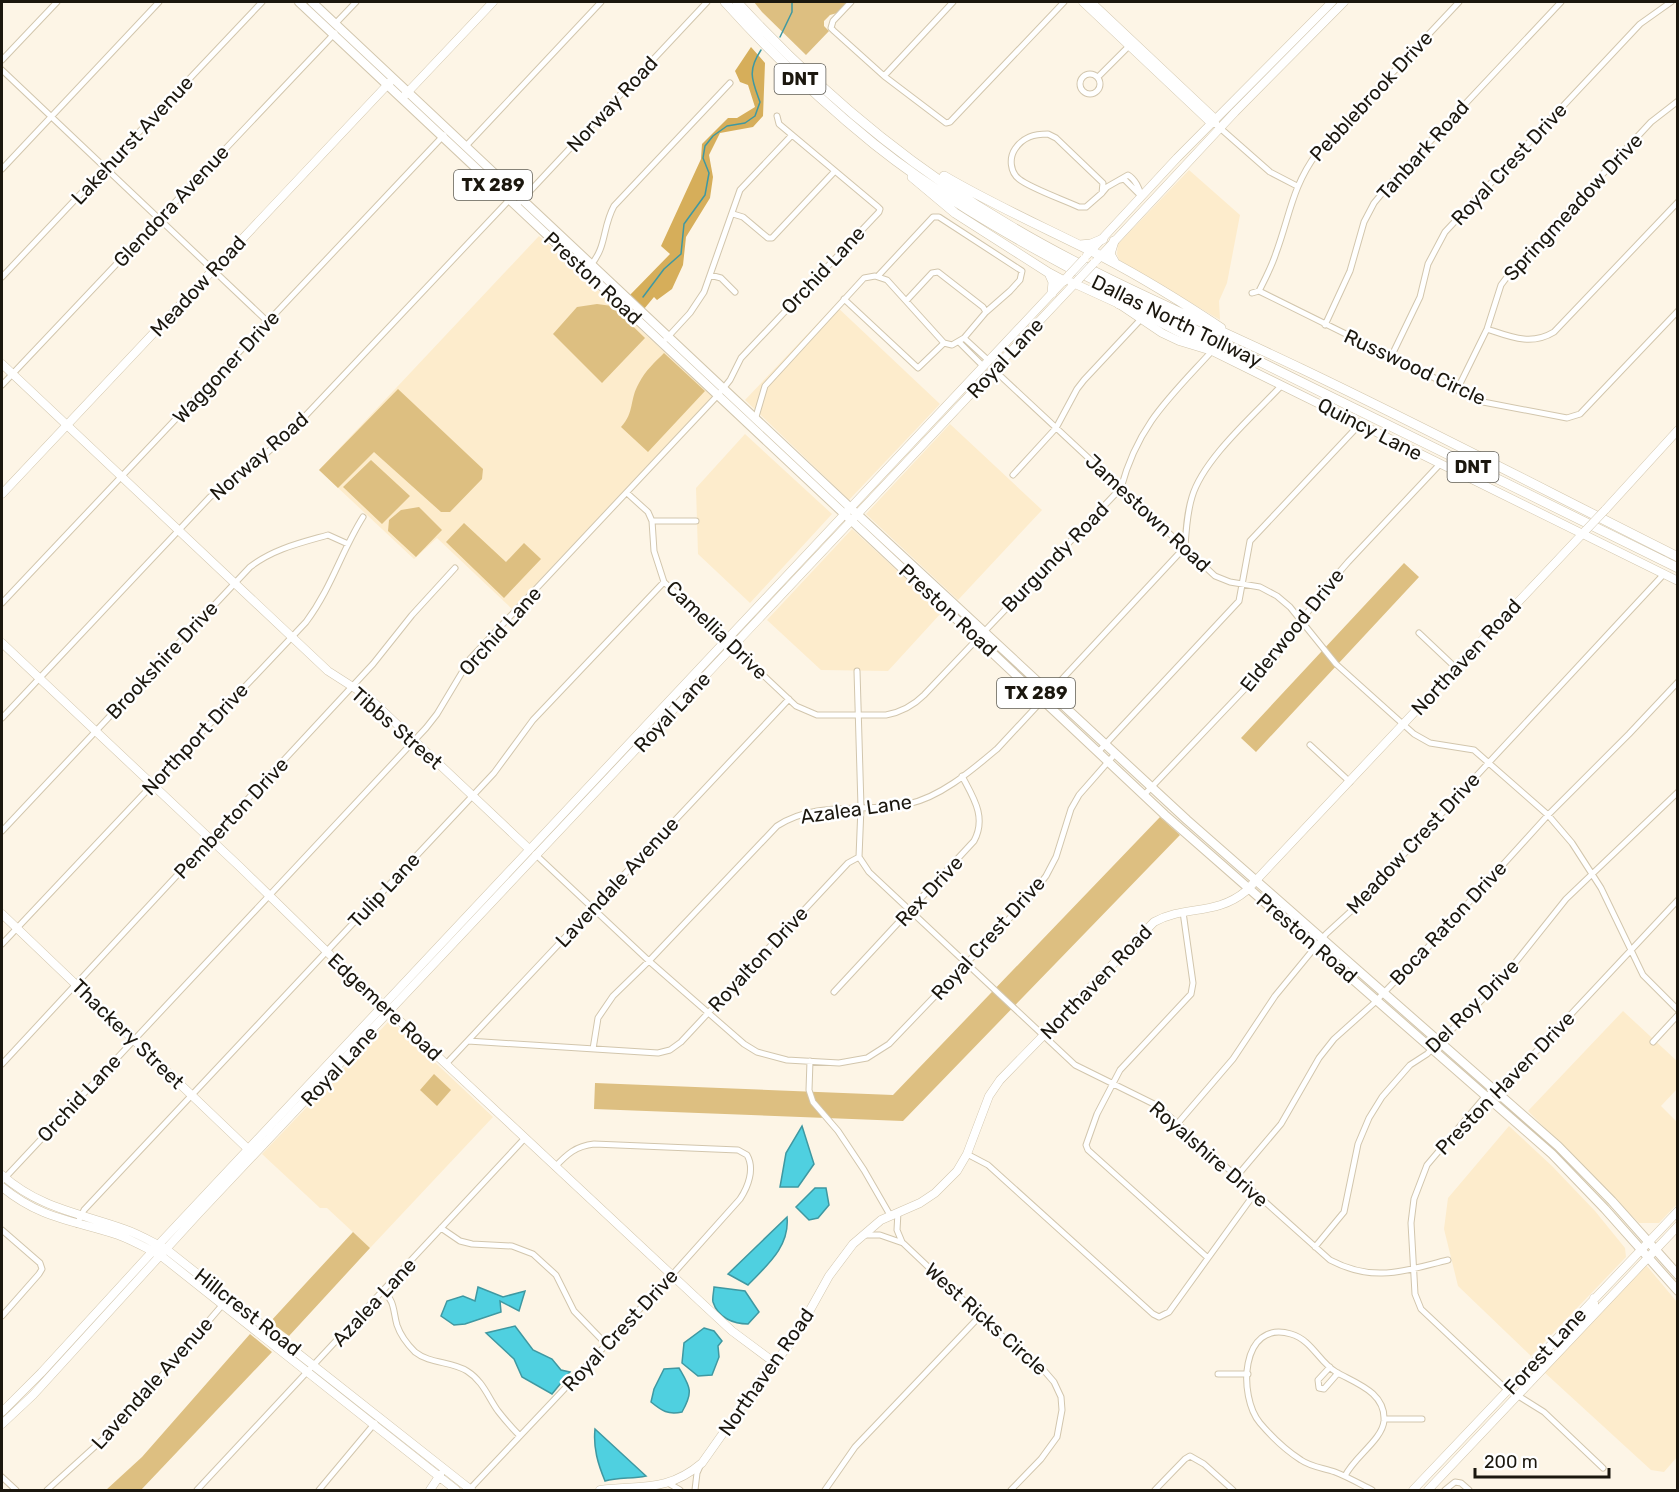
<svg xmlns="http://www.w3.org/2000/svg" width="1679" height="1492" font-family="Rubik,sans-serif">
<rect width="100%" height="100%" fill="#fdf5e6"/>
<!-- built -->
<path fill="#fdeccc" d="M 1189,170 L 1240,215 L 1227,283 L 1219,301 L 1220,320 L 1119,260 L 1117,254 L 1118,244 Z
M 539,236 L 713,397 L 512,609 L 437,538 L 414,559 L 319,470 Z
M 835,305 L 940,404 L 849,500 L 745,400 Z
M 950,424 L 1042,510 L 958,600 L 866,514 Z
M 745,434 L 832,514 L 750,603 L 698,554 L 696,488 Z
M 852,529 L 942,612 L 888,671 L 821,670 L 767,620 Z
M 1623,1011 L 1677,1061 L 1677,1089 L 1661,1106 L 1677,1122 L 1677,1204 L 1659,1223 L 1639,1223 L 1528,1111 Z
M 390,1020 L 493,1117 L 370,1248 L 327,1208 L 320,1208 L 262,1154 Z
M 1509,1126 L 1552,1166 L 1595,1211 L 1625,1248 L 1626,1257 L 1531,1356 L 1458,1286 L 1444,1229 L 1448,1198 Z
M 1646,1265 L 1677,1302 L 1677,1457 L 1664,1472 L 1651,1470 L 1544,1372 Z"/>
<!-- green -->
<path fill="#ddbf81" d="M 754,2 L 848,2 L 837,13 L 830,15 L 824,21 L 824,26 L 829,31 L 806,55 L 762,12 Z
M 597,304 L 612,306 L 645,338 L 602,383 L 553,334 L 577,307 Z
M 664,353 L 705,391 L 648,452 L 621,427 C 635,412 629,400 639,383 C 645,371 655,362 664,353 Z
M 398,389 L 483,469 L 482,479 L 450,512 L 441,512 L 374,452 L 338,488 L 319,470 Z
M 371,460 L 410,496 L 382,524 L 343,487 Z
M 419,507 L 442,530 L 416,557 L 388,531 L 389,520 L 401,510 Z
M 464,523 L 506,562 L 524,543 L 541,559 L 504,598 L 446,542 Z
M 1404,563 L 1419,577 L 1256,752 L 1241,738 Z
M 1160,817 L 1180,835 L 903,1121 L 594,1109 L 595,1083 L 893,1095 Z
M 434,1074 L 451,1090 L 437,1106 L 420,1090 Z
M 353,1232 L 370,1248 L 289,1336 L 270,1322 Z
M 250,1334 L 272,1352 L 141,1490 L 106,1490 L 142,1457 Z"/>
<!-- forest -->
<path fill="#d6ae5a" d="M 751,47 L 765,63 L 763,116 L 753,127 L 720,133 L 709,155 L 713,177 L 710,198 L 686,237 L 683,265 L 672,289 L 657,300 L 654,297 L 644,309 L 629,296 L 670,254 L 661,246 L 701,159 L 702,144 L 728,118 L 737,118 L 755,107 L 748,85 L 740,82 L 735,71 Z"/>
<!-- water -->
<path fill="#4fd0e0" stroke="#3f98a1" stroke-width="1.5" d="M 802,1126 L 814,1164 L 798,1187 L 780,1187 L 786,1153 Z
M 815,1188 L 826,1188 L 829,1205 L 818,1218 L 809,1220 L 796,1207 Z
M 787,1217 C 790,1247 766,1266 748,1285 L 728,1274 Z
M 478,1287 L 503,1297 L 525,1291 L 519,1311 L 500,1301 L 501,1312 L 465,1324 L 454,1325 L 441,1316 L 447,1301 L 463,1296 L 475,1301 Z
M 714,1287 L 745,1291 L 759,1312 L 748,1324 C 734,1324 718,1318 713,1302 C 712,1298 714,1291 714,1287 Z
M 515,1326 L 533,1350 L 552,1359 L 561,1370 L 570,1372 L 552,1394 L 522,1377 L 514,1359 L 486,1333 Z
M 704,1328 L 714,1331 L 722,1341 L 718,1346 L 719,1357 L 712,1375 L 698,1376 L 682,1363 L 684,1343 Z
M 679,1368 C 690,1387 694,1391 682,1412 C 668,1415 662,1411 651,1402 L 654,1389 L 664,1369 Z
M 595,1429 L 646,1476 C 632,1479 618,1477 605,1481 C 598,1464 593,1448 595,1429 Z"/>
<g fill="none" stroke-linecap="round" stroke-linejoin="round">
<!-- stream -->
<path stroke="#3f98a1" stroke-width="1.5" d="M 780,37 L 792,12 L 792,2
M 643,297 L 664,269 L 681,254 L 684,224 L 705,195 L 709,173 L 703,158 L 705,146 L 713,136 L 727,126 L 745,123 L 755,116 L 760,102 C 752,80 747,71 761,50"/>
<!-- street casing -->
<g stroke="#d2c6ad" stroke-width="7">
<path id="street" d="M 851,2 L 833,21 L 831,28 L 834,31 L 884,76 L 946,123 L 950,122 L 1064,2
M 335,24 L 356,2
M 2,60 L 57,2
M 2,70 L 268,322
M1080 84a10 10 0 1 1 20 0a10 10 0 1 1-20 0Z
M 884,76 L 953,2
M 1098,77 L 1130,45
M 1220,128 L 1270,172 L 1297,186
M 1048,134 L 1056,138 L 1103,183 L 1102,193 L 1086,207 L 1079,207 C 1064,200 1030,188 1019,179 C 1010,172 1009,158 1015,149 C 1023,137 1034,134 1048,134 Z
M 465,147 L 601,2
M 2,169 L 159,2
M 1120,180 L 1124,179 L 1141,196
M 1102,193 L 1107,187 L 1128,175 C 1135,179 1140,189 1141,196
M 516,206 L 707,2
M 733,214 L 743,217 L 768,238 L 772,238 L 835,171
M 590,266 C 607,247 602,228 614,206 L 730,83
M 710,275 L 721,278 L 735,292
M 2,277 L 262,2
M 1259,291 L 1483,402 L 1567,418 L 1580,414 L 1678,311
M 1252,293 L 1259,291 C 1265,279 1272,266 1276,253 C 1290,215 1292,187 1317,153 L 1459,2
M 844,299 L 918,368 L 944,343
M 906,301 L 932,273 L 938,272 L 983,307 L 986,312
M 1325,325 L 1350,271 L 1364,222 L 1374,203 L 1389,185 L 1561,2
M 1487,329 C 1511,337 1531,346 1554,332 L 1678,202
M 964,338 L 989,361
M 666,339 L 690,313 L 704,292 L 740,190 L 792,135
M 959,342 L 983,366
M 1391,357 L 1420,297 L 1428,264 L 1445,232 L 1640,24 L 1671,2
M 993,369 L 1215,576 L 1230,582 L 1260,587 L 1277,596 L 1290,607 L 1336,664 L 1414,734 L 1430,743 L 1474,750 L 1548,815 L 1572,843 L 1601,888 L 1643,975 L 1678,1010
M 2,385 L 335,33
M 1457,390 L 1487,329 L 1501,285 L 1507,277 L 1651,122 L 1678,101
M 755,420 L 765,386 L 864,278 L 875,276 L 887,280 L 944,343 L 952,345 L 964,338 L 986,312 L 1010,291 L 1020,280 L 1022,271 L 939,217 L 933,217 L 878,276
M 1013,475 L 1056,428 L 1077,389 L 1084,380 L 1142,318
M 627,493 L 648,512 L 652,521 L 654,551 L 664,582 L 796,706 L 817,715 L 886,715 C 902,712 913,706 924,695 L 1121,488 C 1138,425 1169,398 1212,351
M 652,521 L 696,521
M 2,603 L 444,135
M 1419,633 L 1456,668
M 857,671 L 861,807 L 859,857
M 2,718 L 210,497 L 257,462 L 292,430 L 511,198
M 1310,745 L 1350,782
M 1099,751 L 1239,601 L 1250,541 L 1360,424
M 1144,795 L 1277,655 L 1323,591 L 1348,562 L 1440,464
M 2,831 L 250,567 C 273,549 300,543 328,535 L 348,544
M 535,854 L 649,961 L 744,1044 L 757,1052 L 787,1060 L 839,1063 L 867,1058 L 889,1044 L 1029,898 L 1046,876 L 1056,857 L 1071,809 L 1079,795 L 1115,754
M 859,857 L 869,872 L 1075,1065 L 1158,1106 L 1330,1260 C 1374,1283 1403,1271 1448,1260
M 1183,912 L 1193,983 L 1191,994 L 1120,1070 L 1097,1114 L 1086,1145 L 1088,1150 L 1208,1258
M 2,944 L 306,622 C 332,587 341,552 363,517
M 834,992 L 974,841 C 987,817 973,797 962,776
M 468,1041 L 658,1053 L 670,1050 L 681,1042 L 848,863 L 859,857
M 1653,1042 L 1678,1015
M 593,1049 L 598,1018 L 613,996 L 649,961 L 777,826 C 817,800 864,813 908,804 C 941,797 972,770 997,749 L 1185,547 C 1186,530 1187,513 1192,497 C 1203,459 1255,414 1282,385
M 810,1061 L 809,1090 L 813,1102 L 838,1131 L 864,1170 L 890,1215
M 2,1064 L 373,664 L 412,615 L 455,568
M 446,1064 L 789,699
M 1178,1123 L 1233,1059 L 1275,996 L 1326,934 L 1350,912 L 1664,574
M 967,1154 L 988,1165 L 1153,1314 L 1159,1317 L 1169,1312 L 1255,1193
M 1237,1176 L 1281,1124 L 1319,1058 L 1334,1039 L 1373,1004 L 1431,944 L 1548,815 L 1629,734 L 1678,682
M 2,1181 L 426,728 L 437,714 L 470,659 L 718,395 L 730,380 L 741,358 L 879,212 L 880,209 L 878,207 L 779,124 L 777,116
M 898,1212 L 897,1230 L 902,1242
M 77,1224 L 84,1210 L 494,773 L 533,720 L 664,582
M 441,1228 L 460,1241 L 472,1244 L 512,1246 L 533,1254 L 556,1275 L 574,1311 L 607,1345
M 2,1230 L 40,1263 L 42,1269 L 39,1274 L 2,1316
M 864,1235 L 880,1235 L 903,1243 L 997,1332 L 1041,1367 L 1054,1382 L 1061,1397 L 1062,1410 L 1057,1437 L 1041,1459 L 1011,1490
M 1315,1247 L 1344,1212 L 1358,1144 L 1369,1118 L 1382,1097 L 1410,1065 L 1427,1054 L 1499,983 L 1566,899 L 1678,792
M 383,1291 C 395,1301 393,1311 397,1325 C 400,1334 408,1345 415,1352 C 430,1364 451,1361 467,1371 C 483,1381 488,1397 498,1411 C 505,1420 512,1428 520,1436
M 1330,1367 L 1318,1380 L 1319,1388 L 1324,1389 L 1338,1373
M 1218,1374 L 1248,1374
M 1384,1419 L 1422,1419
M 1603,1468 L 1544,1412 L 1504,1387 L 1421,1309 L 1415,1294 L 1411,1223 L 1414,1199 L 1427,1165 L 1483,1099 L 1515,1074 L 1678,900
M 1345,1476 C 1354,1457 1382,1440 1384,1421 C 1386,1392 1355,1383 1336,1372 C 1319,1362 1312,1340 1291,1334 C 1240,1319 1238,1397 1260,1423 C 1271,1436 1287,1451 1301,1460 C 1311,1467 1324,1468 1335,1472 C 1348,1477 1360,1484 1372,1490
M 2,1477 L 16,1490
M 668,1483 L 680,1490
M 47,1490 L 122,1422 L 224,1303
M 197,1490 L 525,1138
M 319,1490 L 375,1423
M 469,1490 L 672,1275 L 740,1199 C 748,1187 755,1169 747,1155 L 738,1150 L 594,1144 C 576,1146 567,1154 555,1167
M 695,1490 L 697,1473 L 701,1464
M 825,1490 L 855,1447 L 980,1316
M 1155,1490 L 1185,1459 L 1190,1456 L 1204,1464 L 1233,1490
M 1445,1490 L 1455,1482 L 1461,1483 L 1469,1490"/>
</g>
<!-- secondary casing -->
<g stroke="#d2c6ad" stroke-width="9">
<path id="secondary" d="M 1083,2 L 1208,120 L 1215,123
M 1091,2 L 1212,116 L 1213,121
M 405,95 L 493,2
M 1087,255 L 1177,158 L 1332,2
M 1097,260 L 1235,112 L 1344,2
M 1071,282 L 1119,304 L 1162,333 L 1179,341 L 1212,351 L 1678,581
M 2,364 L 328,671 L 367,696 L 529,849
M 2,494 L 391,81
M 1605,510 L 1678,430
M 2,643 L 240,867 L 356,980 L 705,1306 L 732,1331 L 775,1363
M 2,914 L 248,1149
M 2,1175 C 39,1208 79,1213 124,1229 C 139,1234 152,1242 166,1249 L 471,1490
M 2,1187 C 41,1219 72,1220 118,1235 C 132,1240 146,1248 160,1255 L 456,1490
M 1582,1319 L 1594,1307 L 1594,1298
M 2,1412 L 41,1373 L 162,1241 L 1070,274
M 2,1424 L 33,1395 L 198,1214 L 1079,279
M 430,1490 L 440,1475
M 600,1490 C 641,1485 668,1492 702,1463 L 750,1395 L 795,1337 L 829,1276 L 853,1244 L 881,1220 L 920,1203 L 935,1193 L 957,1171 L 967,1154 L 989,1096 L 1000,1080 L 1154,922 C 1185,905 1216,916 1246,891 L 1586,530
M 1413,1490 L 1678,1211
M 1428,1490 L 1678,1226"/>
</g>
<!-- primary casing -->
<g stroke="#d2c6ad" stroke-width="10">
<path id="primary" d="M 299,2 L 1165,815 L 1552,1154 L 1605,1209 L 1678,1291
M 312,2 L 858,515 L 1187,820 L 1558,1146 L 1612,1201 L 1678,1275"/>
</g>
<!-- highway casing -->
<g stroke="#d2c6ad" stroke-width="10">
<path id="highway" d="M 725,2 C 771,53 821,101 874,144 C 934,192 1001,231 1068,267 L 1678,568
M 737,2 C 816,88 908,166 1009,225 C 1103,281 1204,322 1302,369 C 1428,429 1552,494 1678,557
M 944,176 C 995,206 1050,230 1103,257 C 1143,278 1182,302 1221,328
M 912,177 L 955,213 L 1049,273 L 1064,281
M 1114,241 L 1110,254 L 1115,263
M 1080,245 L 1091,244 L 1103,239
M 1049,273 L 1053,282 L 1052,293
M 1119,304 L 1139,311 L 1187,336 L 1219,347"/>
</g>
<!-- street -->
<use href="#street" stroke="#fff" stroke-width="5"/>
<!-- secondary -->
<use href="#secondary" stroke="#fff" stroke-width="8"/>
<!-- primary -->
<use href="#primary" stroke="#fff" stroke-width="8"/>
<!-- highway -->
<use href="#highway" stroke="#fff" stroke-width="9"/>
<!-- secondary-bridge casing -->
<g stroke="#d2c6ad" stroke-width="9" stroke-linecap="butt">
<path id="secondary-bridge" d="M 1070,274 L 1084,259
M 1079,279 L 1094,263
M 1586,530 L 1605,510"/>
</g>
<!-- secondary-bridge -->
<use href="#secondary-bridge" stroke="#fff" stroke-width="8"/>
</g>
<g text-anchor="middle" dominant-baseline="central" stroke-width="5" stroke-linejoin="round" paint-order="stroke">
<!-- shield labels -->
<g fill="#fff" stroke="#5f5d56" stroke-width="1.5">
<rect x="774.5" y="64" width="51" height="30" rx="4.5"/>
<rect x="454" y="170" width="78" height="30" rx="4.5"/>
<rect x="1447.5" y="452" width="51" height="30" rx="4.5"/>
<rect x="997" y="678" width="78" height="30" rx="4.5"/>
</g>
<g font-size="18" font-weight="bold" fill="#1b170e">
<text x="800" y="79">DNT</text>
<text x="493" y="185">TX 289</text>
<text x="1473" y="467">DNT</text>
<text x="1036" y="693">TX 289</text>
</g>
<!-- street labels -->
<g font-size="20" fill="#1b170e" stroke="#fff">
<text transform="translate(1371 96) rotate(-47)">Pebblebrook Drive</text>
<text transform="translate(612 104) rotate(-47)">Norway Road</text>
<text transform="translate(132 140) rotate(-47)">Lakehurst Avenue</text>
<text transform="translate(1423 150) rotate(-48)">Tanbark Road</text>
<text transform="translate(1509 164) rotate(-47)">Royal Crest Drive</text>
<text transform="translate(171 206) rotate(-47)">Glendora Avenue</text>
<text transform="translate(1573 207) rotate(-47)">Springmeadow Drive</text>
<text transform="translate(823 270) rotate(-47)">Orchid Lane</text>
<text transform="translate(593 278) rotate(43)">Preston Road</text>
<text transform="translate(198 286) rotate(-47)">Meadow Road</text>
<text transform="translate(1177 321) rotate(26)">Dallas North Tollway</text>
<text transform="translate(1005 358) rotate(-47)">Royal Lane</text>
<text transform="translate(226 367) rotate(-47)">Waggoner Drive</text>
<text transform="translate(1415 367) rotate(25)">Russwood Circle</text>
<text transform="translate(1370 429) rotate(27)">Quincy Lane</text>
<text transform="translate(259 456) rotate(-41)">Norway Road</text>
<text transform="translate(1148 513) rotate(43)">Jamestown Road</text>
<text transform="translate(1055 557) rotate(-46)">Burgundy Road</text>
<text transform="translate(948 610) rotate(43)">Preston Road</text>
<text transform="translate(717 630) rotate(44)">Camellia Drive</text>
<text transform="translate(1292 630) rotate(-51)">Elderwood Drive</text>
<text transform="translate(500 631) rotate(-48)">Orchid Lane</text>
<text transform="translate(1466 657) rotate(-47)">Northaven Road</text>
<text transform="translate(162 660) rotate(-47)">Brookshire Drive</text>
<text transform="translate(672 712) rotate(-47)">Royal Lane</text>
<text transform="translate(397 728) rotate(41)">Tibbs Street</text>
<text transform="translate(195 739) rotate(-47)">Northport Drive</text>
<text transform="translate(856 809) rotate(-8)">Azalea Lane</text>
<text transform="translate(231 818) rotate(-47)">Pemberton Drive</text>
<text transform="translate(1413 843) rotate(-47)">Meadow Crest Drive</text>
<text transform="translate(617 882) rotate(-47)">Lavendale Avenue</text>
<text transform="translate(384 890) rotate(-47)">Tulip Lane</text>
<text transform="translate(929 891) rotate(-47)">Rex Drive</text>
<text transform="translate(1448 923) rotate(-47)">Boca Raton Drive</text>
<text transform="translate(988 938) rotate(-48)">Royal Crest Drive</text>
<text transform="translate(1307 938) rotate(41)">Preston Road</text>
<text transform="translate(758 959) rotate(-47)">Royalton Drive</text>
<text transform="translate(1096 982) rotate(-46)">Northaven Road</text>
<text transform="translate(1472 1006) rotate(-45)">Del Roy Drive</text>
<text transform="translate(385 1007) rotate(43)">Edgemere Road</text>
<text transform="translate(128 1034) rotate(44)">Thackery Street</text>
<text transform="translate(339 1066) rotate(-47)">Royal Lane</text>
<text transform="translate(1505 1083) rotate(-46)">Preston Haven Drive</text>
<text transform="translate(79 1098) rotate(-47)">Orchid Lane</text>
<text transform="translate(1209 1154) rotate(41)">Royalshire Drive</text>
<text transform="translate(374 1302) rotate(-47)">Azalea Lane</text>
<text transform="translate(248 1312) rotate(38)">Hillcrest Road</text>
<text transform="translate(986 1319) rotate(42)">West Ricks Circle</text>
<text transform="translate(620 1330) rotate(-47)">Royal Crest Drive</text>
<text transform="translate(1545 1351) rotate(-47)">Forest Lane</text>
<text transform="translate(766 1372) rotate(-55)">Northaven Road</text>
<text transform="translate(152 1383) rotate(-48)">Lavendale Avenue</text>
</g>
</g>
<!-- border -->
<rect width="1679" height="1492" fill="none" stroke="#1b170e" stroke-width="6"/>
<!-- scale -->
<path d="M1475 1468v9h134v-9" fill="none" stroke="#1b170e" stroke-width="3"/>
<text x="1484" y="1468" font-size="18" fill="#1b170e" stroke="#ffffff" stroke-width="4.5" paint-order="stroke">200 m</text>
</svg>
